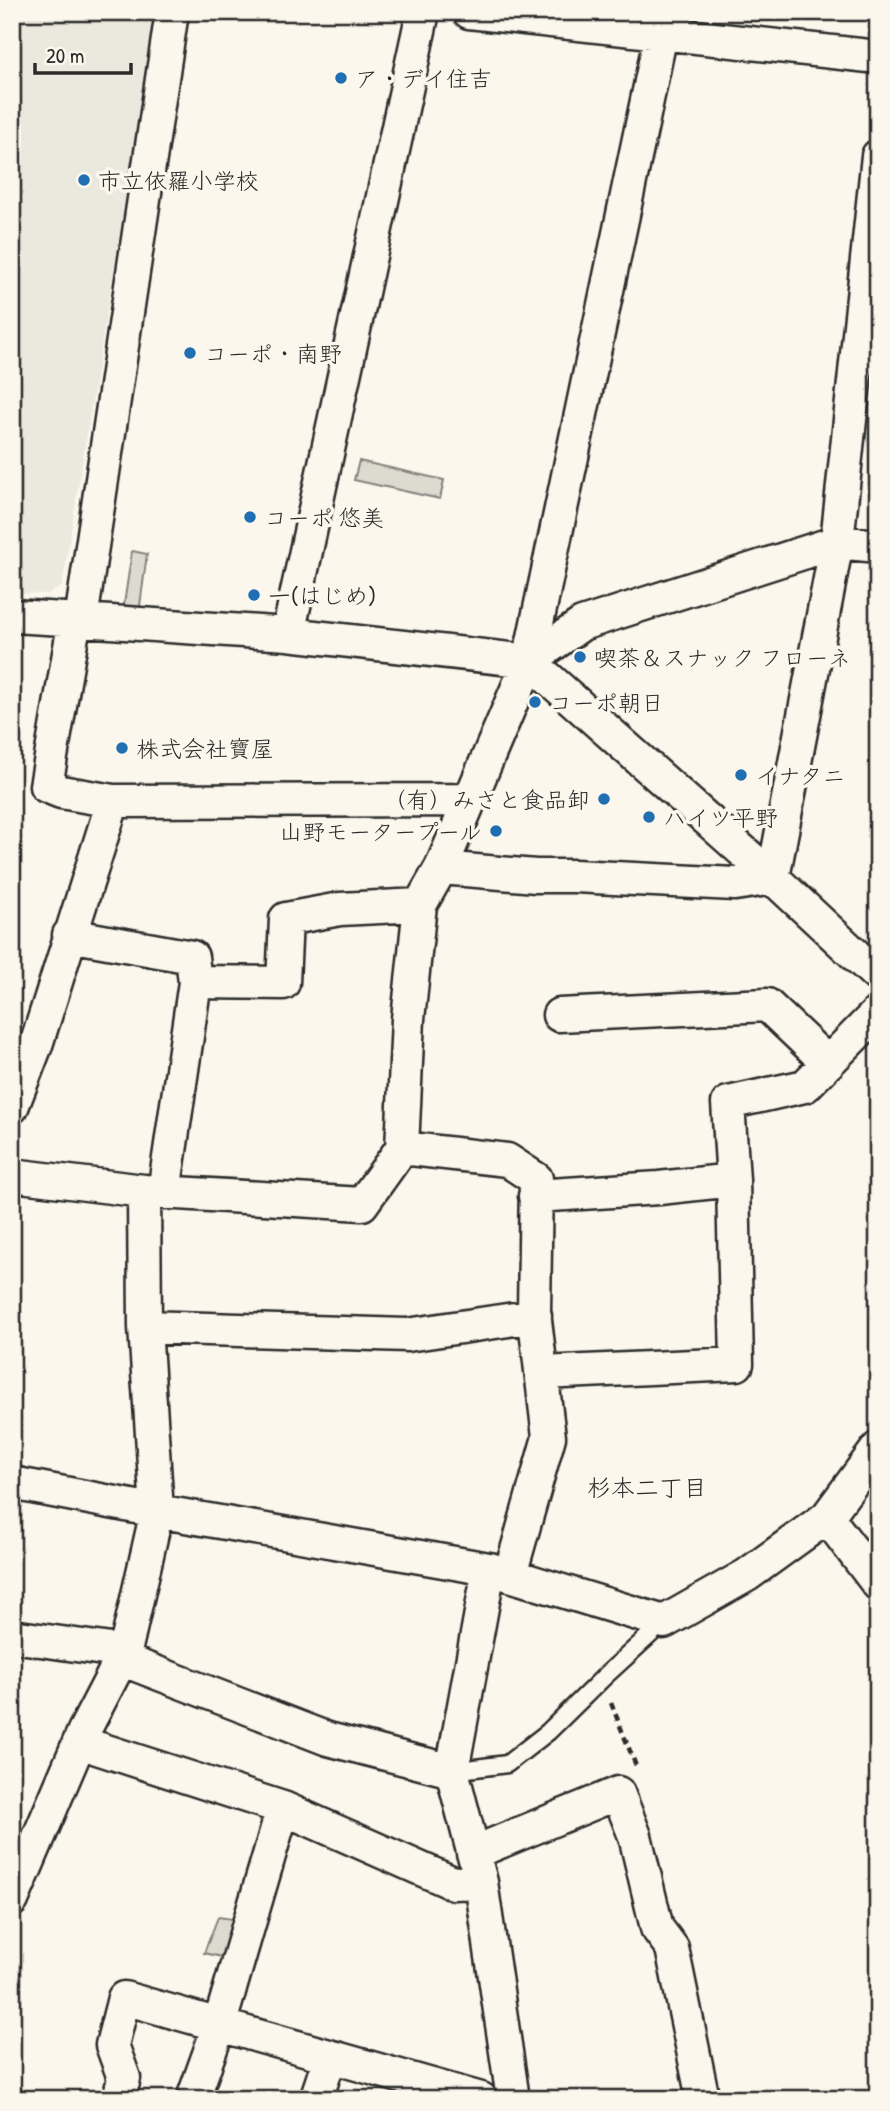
<svg xmlns="http://www.w3.org/2000/svg" width="890" height="2111" font-family="'Patrick Hand','Klee One',sans-serif">
<rect width="100%" height="100%" fill="#fbf7ec"/>
<filter id="ink" filterUnits="userSpaceOnUse"><feTurbulence type="fractalNoise" baseFrequency=".0143" numOctaves="2"/><feDisplacementMap in="SourceGraphic" scale="14" xChannelSelector="R" yChannelSelector="G"/><feConvolveMatrix kernelMatrix="1 2 1 2 8 2 1 2 1" color-interpolation-filters="sRGB"/></filter>
<g filter="url(#ink)">
<!-- built -->
<path fill="#ebe8de" d="M 12,12 L 148,12 L 155,18 L 62,586 L 48,594 L 12,593 Z"/>
<!-- green -->
<path fill="#dddad0" stroke="#84827e" stroke-width="2" d="M 359,461 L 444,480 L 440,499 L 354,480 Z
M 132,551 L 147,554 L 139,613 L 123,611 Z
M 218,1917 L 246,1921 L 230,1959 L 204,1953 Z"/>
<g fill="none" stroke-linecap="round" stroke-linejoin="round">
<!-- lane casing -->
<g stroke="#2b2b2b" stroke-width="21">
<path id="lane" d="M 452,1771 L 507,1764 L 548,1732 L 606,1675 L 664,1622"/>
</g>
<!-- street casing -->
<g stroke="#2b2b2b" stroke-width="37">
<path id="street" d="M 172,12 L 81,620 L 288,634 L 529,661 L 773,878 L 878,976
M 469,12 L 878,57
M 12,616 L 81,620
M 81,620 L 73,630 L 46,786 L 61,792 L 113,801 L 469,800
M 288,634 L 423,12
M 529,661 L 582,624 L 837,542 L 878,546
M 441,868 L 536,876 L 574,876 L 735,884 L 773,878 L 837,542 L 878,156
M 69,935 L 192,957 L 195,982 L 283,983 L 286,919 L 340,909 L 420,905
M 559,1015 L 767,1005 L 828,1063
M 12,1107 L 36,1045 L 113,801
M 402,1148 L 507,1160 L 536,1179 L 534,1312 L 549,1437 L 510,1575
M 12,1175 L 144,1191 L 145,1327 L 157,1511 L 125,1652 L 84,1731 L 12,1900
M 144,1191 L 362,1204 L 402,1148 L 408,1019 L 420,905 L 441,868 L 529,661 L 661,34 L 663,12
M 164,1192 L 195,982
M 535,1196 L 659,1188 L 733,1180
M 145,1327 L 407,1335 L 535,1316
M 542,1373 L 737,1364 L 733,1180 L 728,1103 L 805,1086 L 878,1012
M 878,1448 L 827,1517 L 878,1584
M 12,1483 L 157,1511 L 489,1569 L 452,1771 L 481,1882 L 453,1883 L 283,1808 L 97,1748
M 490,1569 L 664,1622 L 747,1575 L 827,1517
M 12,1636 L 125,1652
M 121,1659 L 328,1739 L 452,1771
M 473,1853 L 618,1793 L 635,1836 L 657,1928 L 672,1948 L 703,2099
M 481,1882 L 513,2099
M 119,2099 L 124,2078 L 112,2045 L 124,1998 L 481,2099
M 193,2099 L 219,2026 L 283,1808
M 316,2099 L 330,2057"/>
</g>
<!-- path -->
<path stroke="#2b2b2b" stroke-width="4.5" stroke-dasharray="7 5" stroke-linecap="butt" d="M 611,1703 L 636,1766"/>
<!-- lane -->
<use href="#lane" stroke="#fbf7ec" stroke-width="16"/>
<!-- street -->
<use href="#street" stroke="#fbf7ec" stroke-width="32"/>
</g>
</g>
<!-- markers -->
<g fill="#1f6fb2" stroke="#fbf7ec" stroke-width="2.5">
<circle cx="341" cy="78" r="7"/>
<circle cx="84" cy="180" r="7"/>
<circle cx="190" cy="353" r="7"/>
<circle cx="250" cy="517" r="7"/>
<circle cx="254" cy="595" r="7"/>
<circle cx="580" cy="657" r="7"/>
<circle cx="535" cy="702" r="7"/>
<circle cx="122" cy="748" r="7"/>
<circle cx="741" cy="775" r="7"/>
<circle cx="604" cy="799" r="7"/>
<circle cx="649" cy="817" r="7"/>
<circle cx="496" cy="831" r="7"/>
</g>
<g text-anchor="middle" dominant-baseline="central" stroke-width="7" stroke-linejoin="round" paint-order="stroke">
<!-- poi labels -->
<g font-size="23" fill="#2b2b2b" stroke="#fbf7ec" text-anchor="start">
<text x="355" y="78">ア・デイ住吉</text>
<text x="98" y="180">市立依羅小学校</text>
<text x="204" y="353">コーポ・南野</text>
<text x="264" y="517">コーポ 悠美</text>
<text x="268" y="595">一(はじめ)</text>
<text x="594" y="657">喫茶＆スナック フローネ</text>
<text x="549" y="702">コーポ朝日</text>
<text x="136" y="748">株式会社寶屋</text>
<text x="755" y="775">イナタニ</text>
<text x="590" y="799" text-anchor="end">（有）みさと食品卸</text>
<text x="663" y="817">ハイツ平野</text>
<text x="482" y="831" text-anchor="end">山野モータープール</text>
</g>
<!-- neighbourhood labels -->
<g font-size="24" fill="#2b2b2b" stroke="#fbf7ec">
<text x="647" y="1487">杉本二丁目</text>
</g>
</g>
<!-- margin -->
<rect width="890" height="2111" fill="none" stroke="#fbf7ec" stroke-width="42"/>
<rect x="21" y="21" width="848" height="2069" fill="none" stroke="#2b2b2b" stroke-width="2.5" filter="url(#ink)"/>
<!-- scale -->
<path d="M35 63v10h96v-10" fill="none" stroke="#2b2b2b" stroke-width="3.5"/>
<text x="46" y="63" font-size="21" fill="#2b2b2b" stroke="#fbf7ec" stroke-width="5" paint-order="stroke">20 m</text>
</svg>
